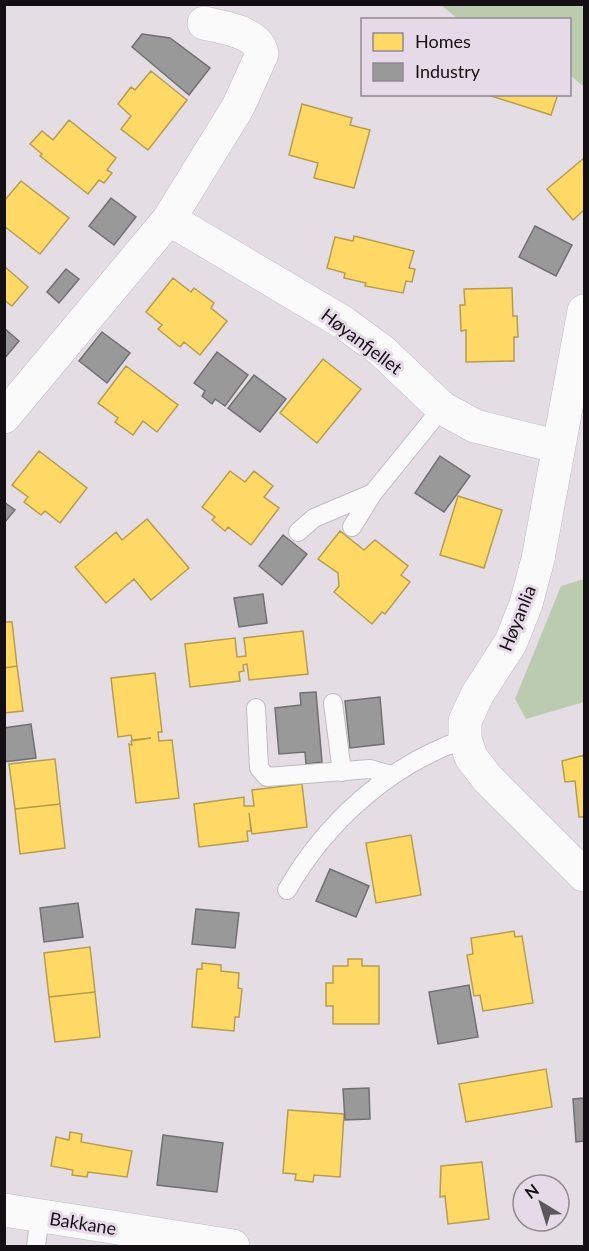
<svg xmlns="http://www.w3.org/2000/svg" width="589" height="1251" font-family="Lato,sans-serif">
<rect width="100%" height="100%" fill="#e4dee4"/>
<!-- green -->
<path fill="#bbcbaf" d="M 441,5 L 584,5 L 584,87 L 570,75 L 570,20 L 458,19 Z
M 584,579 L 584,702 L 526,719 L 515,699 L 561,586 Z"/>
<!-- homes -->
<path fill="#ffd966" stroke="#b89c4d" stroke-width="1.5" d="M 151,71 L 187,100 L 148,150 L 121,129 L 131,116 L 118,104 L 131,87 L 135,90 Z
M 485,94 L 558,94 L 551,115 Z
M 302,104 L 352,118 L 350,125 L 370,130 L 354,188 L 314,178 L 318,163 L 289,155 Z
M 69,120 L 116,158 L 107,170 L 112,173 L 104,183 L 99,180 L 88,194 L 40,156 L 42,154 L 30,144 L 42,131 L 53,140 Z
M 584,158 L 584,210 L 573,220 L 547,189 Z
M 21,181 L 69,218 L 40,254 L 4,226 L 4,201 Z
M 354,236 L 414,251 L 409,268 L 415,269 L 412,282 L 406,281 L 403,293 L 365,286 L 366,283 L 344,278 L 345,273 L 327,268 L 335,237 L 353,241 Z
M 4,266 L 28,287 L 12,306 L 4,300 Z
M 173,278 L 191,292 L 194,288 L 214,303 L 211,308 L 227,321 L 200,355 L 184,342 L 180,347 L 158,329 L 162,325 L 146,312 Z
M 512,288 L 513,316 L 517,316 L 518,337 L 514,337 L 514,361 L 466,362 L 466,330 L 461,331 L 460,305 L 465,305 L 464,289 Z
M 323,359 L 361,389 L 317,443 L 280,413 Z
M 126,366 L 178,405 L 157,432 L 143,421 L 133,435 L 115,422 L 118,418 L 98,403 Z
M 39,451 L 87,488 L 60,523 L 45,511 L 41,515 L 24,502 L 28,497 L 12,485 Z
M 230,471 L 245,482 L 254,471 L 273,486 L 264,497 L 279,508 L 251,545 L 228,527 L 225,531 L 212,520 L 215,517 L 202,507 Z
M 458,496 L 502,510 L 484,568 L 440,555 Z
M 147,519 L 189,568 L 151,600 L 134,579 L 106,603 L 75,567 L 116,532 L 122,540 Z
M 340,531 L 364,550 L 375,540 L 408,566 L 401,575 L 410,582 L 385,614 L 382,612 L 372,624 L 334,592 L 339,586 L 338,573 L 318,559 Z
M 4,622 L 12,622 L 17,666 L 4,668 Z
M 303,631 L 308,674 L 249,680 L 247,664 L 243,665 L 244,671 L 239,672 L 240,681 L 190,687 L 185,644 L 235,638 L 237,657 L 246,656 L 244,638 Z
M 17,666 L 23,711 L 4,713 L 4,668 Z
M 155,673 L 162,732 L 158,732 L 159,741 L 172,740 L 179,798 L 136,803 L 129,744 L 132,745 L 131,741 L 151,738 L 132,740 L 131,735 L 118,737 L 111,678 Z
M 584,755 L 584,817 L 579,817 L 575,781 L 565,782 L 562,761 Z
M 55,759 L 60,804 L 15,809 L 9,764 Z
M 302,784 L 307,827 L 252,834 L 249,813 L 251,831 L 247,831 L 248,841 L 199,847 L 194,804 L 244,797 L 244,806 L 254,806 L 252,790 Z
M 60,804 L 65,848 L 20,854 L 15,809 Z
M 411,835 L 421,895 L 376,903 L 366,843 Z
M 514,931 L 515,937 L 522,936 L 533,1003 L 483,1011 L 480,995 L 474,996 L 467,955 L 473,954 L 471,938 Z
M 90,947 L 95,992 L 49,997 L 44,953 Z
M 348,959 L 362,959 L 362,966 L 379,966 L 379,1024 L 333,1024 L 333,1006 L 326,1006 L 326,983 L 333,983 L 333,966 L 348,966 Z
M 202,963 L 221,965 L 221,971 L 239,973 L 238,988 L 242,989 L 239,1017 L 235,1017 L 234,1031 L 192,1027 L 197,969 L 202,969 Z
M 95,992 L 100,1037 L 55,1042 L 49,997 Z
M 546,1069 L 552,1107 L 466,1122 L 459,1084 Z
M 288,1110 L 344,1114 L 340,1177 L 314,1175 L 313,1182 L 295,1180 L 296,1174 L 283,1173 Z
M 70,1132 L 82,1134 L 81,1142 L 132,1151 L 127,1177 L 88,1172 L 87,1177 L 72,1175 L 73,1170 L 51,1166 L 56,1137 L 69,1140 Z
M 482,1162 L 489,1219 L 448,1224 L 445,1196 L 440,1197 L 441,1166 Z"/>
<!-- industry -->
<path fill="#999" stroke="#717071" stroke-width="1.5" d="M 142,34 L 170,38 L 210,68 L 189,95 L 132,47 Z
M 111,198 L 136,217 L 114,245 L 89,226 Z
M 535,226 L 572,245 L 556,276 L 519,257 Z
M 66,269 L 79,279 L 59,303 L 47,292 Z
M 4,328 L 19,341 L 4,359 Z
M 102,332 L 130,353 L 107,383 L 79,361 Z
M 217,352 L 248,375 L 225,406 L 215,399 L 212,404 L 202,396 L 205,391 L 194,383 Z
M 254,375 L 286,399 L 260,432 L 228,408 Z
M 440,456 L 470,476 L 444,512 L 415,493 Z
M 4,502 L 15,510 L 4,523 Z
M 283,535 L 307,554 L 282,585 L 259,566 Z
M 263,594 L 267,623 L 239,627 L 234,598 Z
M 316,692 L 322,762 L 306,764 L 305,752 L 279,754 L 275,708 L 301,705 L 300,693 Z
M 380,697 L 384,744 L 350,748 L 345,701 Z
M 31,724 L 36,758 L 4,762 L 4,728 Z
M 330,869 L 369,886 L 356,917 L 316,901 Z
M 78,903 L 83,937 L 44,942 L 40,908 Z
M 196,909 L 239,913 L 235,948 L 192,944 Z
M 469,985 L 478,1037 L 438,1044 L 429,992 Z
M 369,1088 L 370,1119 L 345,1120 L 343,1089 Z
M 584,1098 L 584,1141 L 576,1142 L 573,1099 Z
M 163,1135 L 223,1143 L 217,1192 L 157,1185 Z"/>
<g fill="none" stroke-linecap="round" stroke-linejoin="round">
<!-- lane casing -->
<g stroke="#c0bbc0" stroke-width="20">
<path id="lane" d="M 352,527 L 373,493 L 442,408
M 298,532 L 314,518 L 373,493
M 333,703 L 342,772
M 256,708 L 259,768 L 267,777 L 370,769 L 391,775
M 287,890 C 326,822 390,764 465,739
M 36,1246 L 40,1216"/>
</g>
<!-- street casing -->
<g stroke="#c0bbc0" stroke-width="34">
<path id="street" d="M 169,219 L 344,323 L 382,351 L 442,408 L 475,426 L 559,447
M 584,311 L 538,559 L 526,604 L 511,642 L 477,695 L 465,721 L 465,739 L 471,757 L 487,778 L 584,875
M 4,417 L 169,219 L 238,107 L 262,54 C 258,31 223,28 204,23
M 4,1210 L 233,1246"/>
</g>
<!-- lane -->
<use href="#lane" stroke="#fbfafb" stroke-width="18"/>
<!-- street -->
<use href="#street" stroke="#fbfafb" stroke-width="33"/>
</g>
<g text-anchor="middle" dominant-baseline="central" stroke-width="6" stroke-linejoin="round" paint-order="stroke">
<!-- street labels -->
<g font-size="18" fill="#130f13" stroke="#e7dae8">
<text transform="translate(362 341) rotate(37)">Høyanfjellet</text>
<text transform="translate(517 618) rotate(-68)">Høyanlia</text>
<text transform="translate(83 1223) rotate(9)">Bakkane</text>
</g>
</g>
<!-- border -->
<rect width="589" height="1251" fill="none" stroke="#130f13" stroke-width="12"/>
<!-- legend -->
<rect x="361" y="18" width="210" height="78" fill="#e7dae8" stroke="#928993" stroke-width="1.5"/>
<rect x="373" y="33" width="30" height="18" fill="#ffd966" stroke="#928993" stroke-width="1.5"/>
<text x="415" y="48" font-size="18" fill="#130f13">Homes</text>
<rect x="373" y="63" width="30" height="18" fill="#999999" stroke="#928993" stroke-width="1.5"/>
<text x="415" y="78" font-size="18" fill="#130f13">Industry</text>
<!-- north arrow -->
<g transform="translate(541 1203) rotate(322)"><circle r="28" fill="#e7dae8" stroke="#928993" stroke-width="1.5"/>
<path d="M0-4.5L10 22L0 15L-10 22Z" fill="#5c575c"/>
<text y="-9" font-size="16" font-weight="bold" text-anchor="middle" fill="#130f13">N</text>
</g>
</svg>
